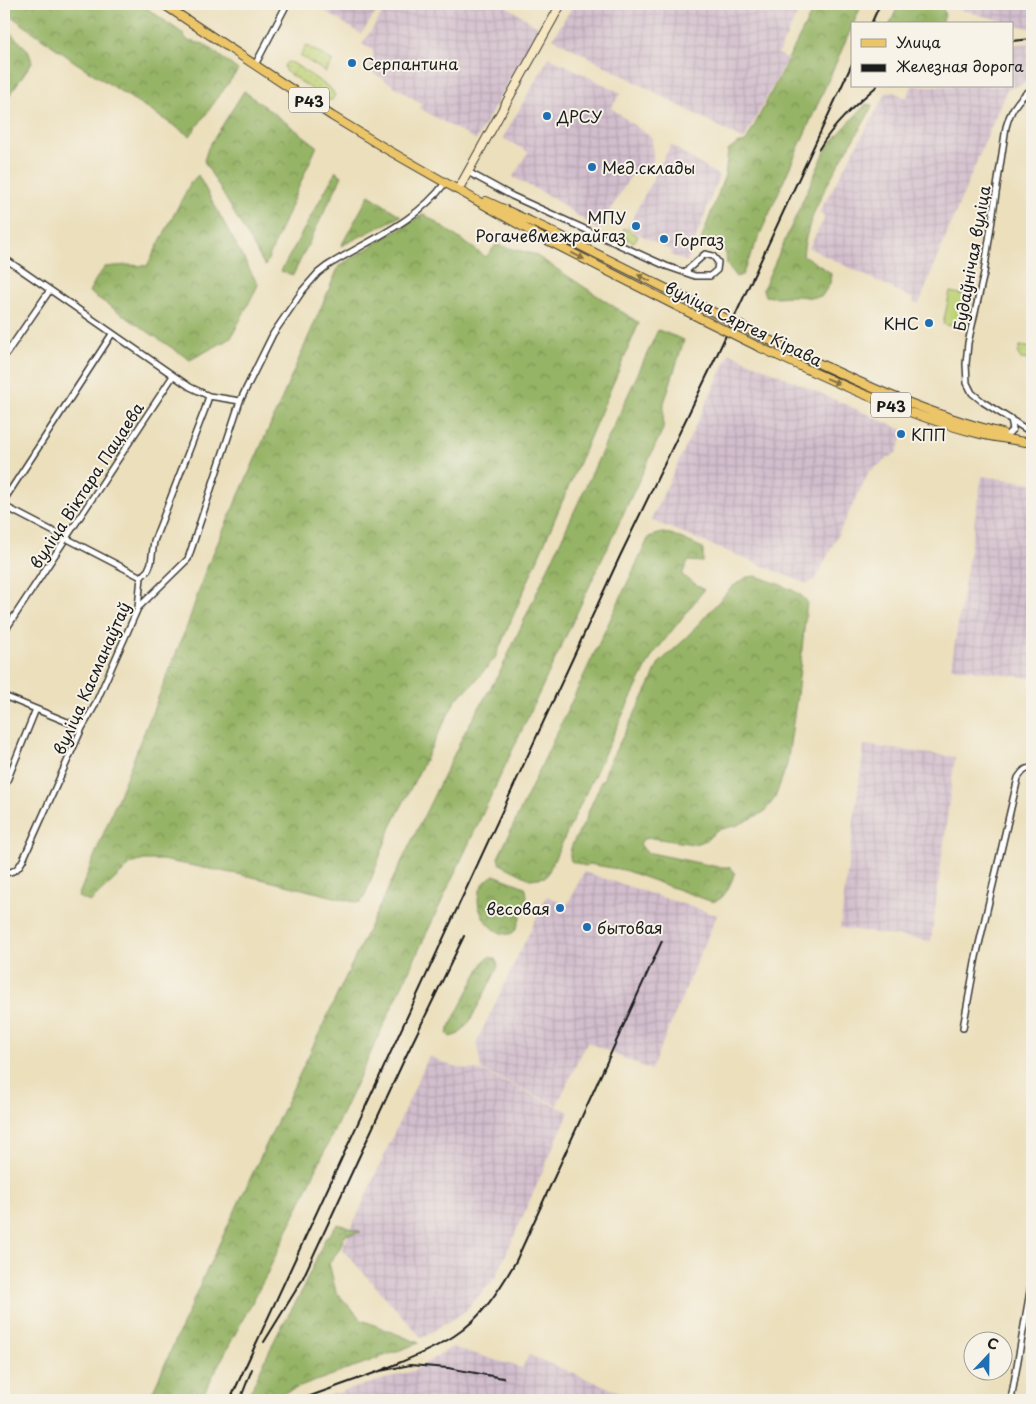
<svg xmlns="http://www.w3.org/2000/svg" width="1036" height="1404" font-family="'Playpen Sans',sans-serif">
<defs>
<pattern id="industrial-grid" width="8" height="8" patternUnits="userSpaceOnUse" patternTransform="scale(1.25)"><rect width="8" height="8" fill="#d1bdcc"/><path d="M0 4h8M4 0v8" fill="none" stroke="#b3a2af"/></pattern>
<pattern id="green-dots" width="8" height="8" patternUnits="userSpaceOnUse" patternTransform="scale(1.25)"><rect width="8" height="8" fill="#bed275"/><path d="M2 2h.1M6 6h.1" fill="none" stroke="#a3b465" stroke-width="1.8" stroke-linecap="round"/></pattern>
<pattern id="forest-crowns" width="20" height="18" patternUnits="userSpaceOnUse" patternTransform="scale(1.25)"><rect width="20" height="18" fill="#96b466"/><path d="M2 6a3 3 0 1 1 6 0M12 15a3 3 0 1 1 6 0" fill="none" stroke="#7a9253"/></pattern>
</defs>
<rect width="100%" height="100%" fill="#f7f3e8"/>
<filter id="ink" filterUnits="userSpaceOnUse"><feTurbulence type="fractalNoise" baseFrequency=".02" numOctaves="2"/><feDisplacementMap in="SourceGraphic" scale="10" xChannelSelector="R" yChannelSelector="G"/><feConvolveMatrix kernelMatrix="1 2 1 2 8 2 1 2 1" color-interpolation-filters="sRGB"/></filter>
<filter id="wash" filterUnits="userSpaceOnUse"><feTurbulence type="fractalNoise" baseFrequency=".0096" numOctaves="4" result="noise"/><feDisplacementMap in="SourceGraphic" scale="20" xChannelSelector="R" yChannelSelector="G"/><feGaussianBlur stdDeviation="1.12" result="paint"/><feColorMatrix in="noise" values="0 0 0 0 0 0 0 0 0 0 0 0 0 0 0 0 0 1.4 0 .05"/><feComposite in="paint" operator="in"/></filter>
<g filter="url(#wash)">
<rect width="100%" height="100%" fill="#ebdfbc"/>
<!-- industrial -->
<path fill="url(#industrial-grid)" d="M 314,4 L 382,4 L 361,34 Z
M 389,4 L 503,4 L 539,27 L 476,140 L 419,108 L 422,104 L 372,72 L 371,64 L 374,55 L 372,50 L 362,44 Z
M 574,4 L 802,4 L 778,54 L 787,59 L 744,140 L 553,38 Z
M 944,4 L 1032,4 L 1032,29 L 943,5 Z
M 1032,43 L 1032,79 L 1006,91 L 952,221 L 919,304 L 913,302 L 914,299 L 809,248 L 825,217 L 819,213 L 886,93 L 894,92 L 906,98 L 912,86 L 1012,86 L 1012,45 Z
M 549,57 L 621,93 L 611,108 L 652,138 L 653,163 L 630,177 L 598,230 L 551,197 L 513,177 L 528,152 L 503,138 Z
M 671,145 L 719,176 L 687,262 L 671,255 L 672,251 L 627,228 Z
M 730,353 L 905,431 L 897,452 L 869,472 L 816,579 L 807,584 L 651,520 Z
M 982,476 L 1032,483 L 1032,678 L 951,667 Z
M 864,745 L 955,757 L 931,941 L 840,928 Z
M 584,872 L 717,915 L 651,1070 L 587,1042 L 557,1105 L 481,1070 L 477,1041 L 547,896 L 567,905 Z
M 429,1056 L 454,1067 L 481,1071 L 569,1112 L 496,1277 L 464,1312 L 422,1338 L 342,1249 Z
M 452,1347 L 522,1368 L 529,1355 L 638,1400 L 314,1400 L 415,1370 Z"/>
<!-- green -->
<path fill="url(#green-dots)" stroke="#6d7748" d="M 306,45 L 333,61 L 326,72 L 300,56 Z
M 287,62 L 293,63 L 331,89 L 335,95 L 332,100 L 328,100 L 285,71 L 284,66 Z
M 624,228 L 638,236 L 634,242 L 621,237 Z
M 1020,346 L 1032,348 L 1032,360 L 1021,359 L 1018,354 Z"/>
<!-- forest -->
<path fill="url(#forest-crowns)" stroke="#596841" d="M 4,4 L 141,4 L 182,33 L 188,41 L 204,44 L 238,70 L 190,136 L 75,62 L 4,11 Z
M 816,4 L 862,4 L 742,275 L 736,277 L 727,265 L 726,254 L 723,248 L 713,247 L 700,243 L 725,175 L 728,151 L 737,144 L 746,142 Z
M 899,4 L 942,4 L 945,16 L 941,24 L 890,24 Z
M 4,27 L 28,50 L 32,62 L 4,103 Z
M 244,91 L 317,146 C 298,186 283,226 265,266 L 204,161 L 208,148 Z
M 866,104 L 872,105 L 868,115 C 844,157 808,206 803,255 L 831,273 L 830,283 L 822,296 C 812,299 804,296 794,296 C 784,296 775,298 765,296 L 763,289 L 827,147 Z
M 336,171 L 342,176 L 293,275 L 281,271 Z
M 198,175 L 258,285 L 231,338 L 190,360 L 89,292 L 96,279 L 105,267 L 127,265 L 147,266 L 191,182 Z
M 369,195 L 401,216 L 341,246 Z
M 424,214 L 486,257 L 496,245 L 534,254 L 639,323 L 495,658 L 471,686 L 456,699 L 391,827 L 364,898 L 359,903 L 253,877 L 162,860 L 144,860 L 131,864 L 90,902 L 78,897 L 187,626 L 207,567 L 276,412 L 339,266 Z
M 658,330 L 684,340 L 664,403 L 663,429 L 266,1276 L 200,1400 L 149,1400 L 204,1276 L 369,928 L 466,730 L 501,670 Z
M 662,533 L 671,534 L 703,548 L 703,562 L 688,561 L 682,575 L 704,590 L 652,656 L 626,708 L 546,877 L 530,879 L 500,864 L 498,858 L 649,537 Z
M 756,576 C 769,581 801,590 807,602 L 797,695 L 787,764 L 775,798 L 764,812 L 738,825 L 717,830 L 707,840 L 694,844 L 652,838 L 643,839 L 640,844 L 646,852 L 718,867 L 729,867 L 735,873 C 730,884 724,904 710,901 L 624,870 L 589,864 L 585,866 L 571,861 C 567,848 577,836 583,825 C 586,821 587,815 589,810 C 593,800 598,792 601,781 L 603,781 L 608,765 L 649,686 L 659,663 L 682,642 L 732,587 L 747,577 Z
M 494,875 L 525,887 C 529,898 526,906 521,916 C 519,921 517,931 512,933 C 496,942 456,898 494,875 Z
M 490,957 L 496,959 L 498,966 L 494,975 L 470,1021 L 459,1034 L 450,1037 L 447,1033 L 455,1016 L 484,961 Z
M 338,1224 L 361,1232 L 345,1235 L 339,1250 L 329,1263 L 336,1292 L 362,1320 L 419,1343 L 278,1395 L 273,1400 L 246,1400 L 278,1333 L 300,1295 L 325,1239 Z"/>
<!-- pitch -->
<path fill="#bed275" stroke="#6d7748" d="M 950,292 L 970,296 L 962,328 L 943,324 Z"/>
</g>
<g filter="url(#ink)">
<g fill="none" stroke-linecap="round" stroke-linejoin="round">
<!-- street casing -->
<g stroke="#3b3934" stroke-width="8">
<path id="street" d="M 255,65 L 287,4
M 1032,89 C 1017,99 1010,111 1006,127 L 984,273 L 968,343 L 966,364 L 967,383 L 972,393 L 983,402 L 1032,433
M 468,172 L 512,196 L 666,266 L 695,276 L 710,276 L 717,270 L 718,262 L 713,256 L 705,254 L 685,272
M 4,258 L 190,387 L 209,396 L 240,401
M 4,357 L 50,290
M 1007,435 L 1013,429 L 1011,419
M 4,500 L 112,334
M 4,506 L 141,577
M 138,608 L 188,559 L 240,401 L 273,334 L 303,290 L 318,273 L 327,266 C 367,241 417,222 445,183
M 4,632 L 173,376
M 4,696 L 82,728
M 4,788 L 36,709
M 4,873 C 15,872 18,869 23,860 L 82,728 L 94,707 L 138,608 L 141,577 L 148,570 L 151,563 L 154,541 L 205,409 L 209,396
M 963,1028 L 976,957 L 1018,778 C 1022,772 1025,768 1032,768
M 1011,1400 L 1032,1280"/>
</g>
<!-- secondary casing -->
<g stroke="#3b3934" stroke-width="10">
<path id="secondary" d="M 458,190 L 561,4"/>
</g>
<!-- primary casing -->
<g stroke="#3b3934" stroke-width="10">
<path id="primary" d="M 163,4 L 332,116 L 388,150 L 539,236 L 700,318
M 486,201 L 547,229 L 703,307
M 763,337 C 841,374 918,412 1002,433
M 757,346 C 830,380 902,414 980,434 C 997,438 1015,440 1032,443"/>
</g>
<!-- street -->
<use href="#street" stroke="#fff" stroke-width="5"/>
<!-- secondary -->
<use href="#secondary" stroke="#f7e8c3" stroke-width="8"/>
<!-- primary -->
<use href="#primary" stroke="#ecc569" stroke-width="8"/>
<!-- rail -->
<path stroke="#1c1c1c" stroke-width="2" d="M 871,24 L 880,4
M 1012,41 L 1032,39
M 819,149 C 833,125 855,105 877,86
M 264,1342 L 301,1282 L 405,1058 L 464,936
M 380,1371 C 405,1360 431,1351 454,1336 C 481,1319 500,1289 516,1261 L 662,941
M 230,1400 L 620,556 L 715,359 L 852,64
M 240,1400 L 252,1369
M 299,1400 L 380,1371 L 410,1365 L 448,1368 L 503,1378"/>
<!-- primary-bridge casing -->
<g stroke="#3b3934" stroke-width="10" stroke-linecap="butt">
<path id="primary-bridge" d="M 703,307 L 763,337
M 700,318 L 757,346"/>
</g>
<!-- primary-bridge -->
<use href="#primary-bridge" stroke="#ecc569" stroke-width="8"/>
</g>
<!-- one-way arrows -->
<defs><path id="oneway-solid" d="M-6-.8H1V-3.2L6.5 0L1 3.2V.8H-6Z" transform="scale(1.25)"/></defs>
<g fill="#847042">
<use href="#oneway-solid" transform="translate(578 256) rotate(27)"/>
<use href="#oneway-solid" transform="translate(644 278) rotate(-153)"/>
<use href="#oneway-solid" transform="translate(833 381) rotate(23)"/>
</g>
</g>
<!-- markers -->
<g fill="#1f6fb2" stroke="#f7f3e8" stroke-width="2">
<circle cx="352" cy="63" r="5"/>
<circle cx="547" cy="116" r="5"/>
<circle cx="592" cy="167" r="5"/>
<circle cx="636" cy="226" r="5"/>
<circle cx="664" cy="239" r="5"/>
<circle cx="929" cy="323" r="5"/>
<circle cx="901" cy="434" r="5"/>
<circle cx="560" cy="908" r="5"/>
<circle cx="587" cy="927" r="5"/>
</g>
<g text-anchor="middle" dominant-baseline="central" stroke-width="4" stroke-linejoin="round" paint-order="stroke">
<!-- shield labels -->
<g fill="#f7f3e8" stroke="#5e5c59" stroke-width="1">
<rect x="289" y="87.5" width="40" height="25" rx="4"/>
<rect x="871" y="392.5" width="40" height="25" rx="4"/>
</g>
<g font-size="15" font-weight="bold" fill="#1c1c1c">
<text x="309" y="100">Р43</text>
<text x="891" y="405">Р43</text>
</g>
<!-- poi labels -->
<g font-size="16" fill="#1c1c1c" stroke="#f7f3e8" text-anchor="start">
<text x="362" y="63">Серпантина</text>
<text x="557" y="116">ДРСУ</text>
<text x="602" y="167">Мед.склады</text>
<text x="626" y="217" text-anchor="end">МПУ<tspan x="626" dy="18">Рогачевмежрайгаз</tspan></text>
<text x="674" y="239">Горгаз</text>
<text x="919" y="323" text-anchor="end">КНС</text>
<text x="911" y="434">КПП</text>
<text x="550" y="908" text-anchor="end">весовая</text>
<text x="597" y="927">бытовая</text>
</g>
<!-- street labels -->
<g font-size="16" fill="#1c1c1c" stroke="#f7f3e8">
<text transform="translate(971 258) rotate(-80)">Будаўнічая вуліца</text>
<text transform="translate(744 323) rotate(26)">вуліца Сяргея Кірава</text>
<text transform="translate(86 485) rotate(-57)">вуліца Віктара Пацаева</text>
<text transform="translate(91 678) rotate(-66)">вуліца Касманаўтаў</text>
</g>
</g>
<!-- margin -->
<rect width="1036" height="1404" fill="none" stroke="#f7f3e8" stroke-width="20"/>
<!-- legend -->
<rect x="851" y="22" width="162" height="65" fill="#f7f3e8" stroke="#9f9d96"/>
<rect x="861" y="39" width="25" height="8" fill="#ecc569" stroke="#9f9d96"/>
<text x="896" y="48" font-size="15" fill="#1c1c1c">Улица</text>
<rect x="861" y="64" width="25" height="8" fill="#1c1c1c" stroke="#9f9d96"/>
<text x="896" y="72" font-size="15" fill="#1c1c1c">Железная дорога</text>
<!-- north arrow -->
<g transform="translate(988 1356) rotate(22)"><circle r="24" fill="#f7f3e8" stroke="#9f9d96"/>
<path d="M0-4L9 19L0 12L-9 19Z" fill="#1f6fb2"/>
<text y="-8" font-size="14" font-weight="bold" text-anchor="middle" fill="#1c1c1c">С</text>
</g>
</svg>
